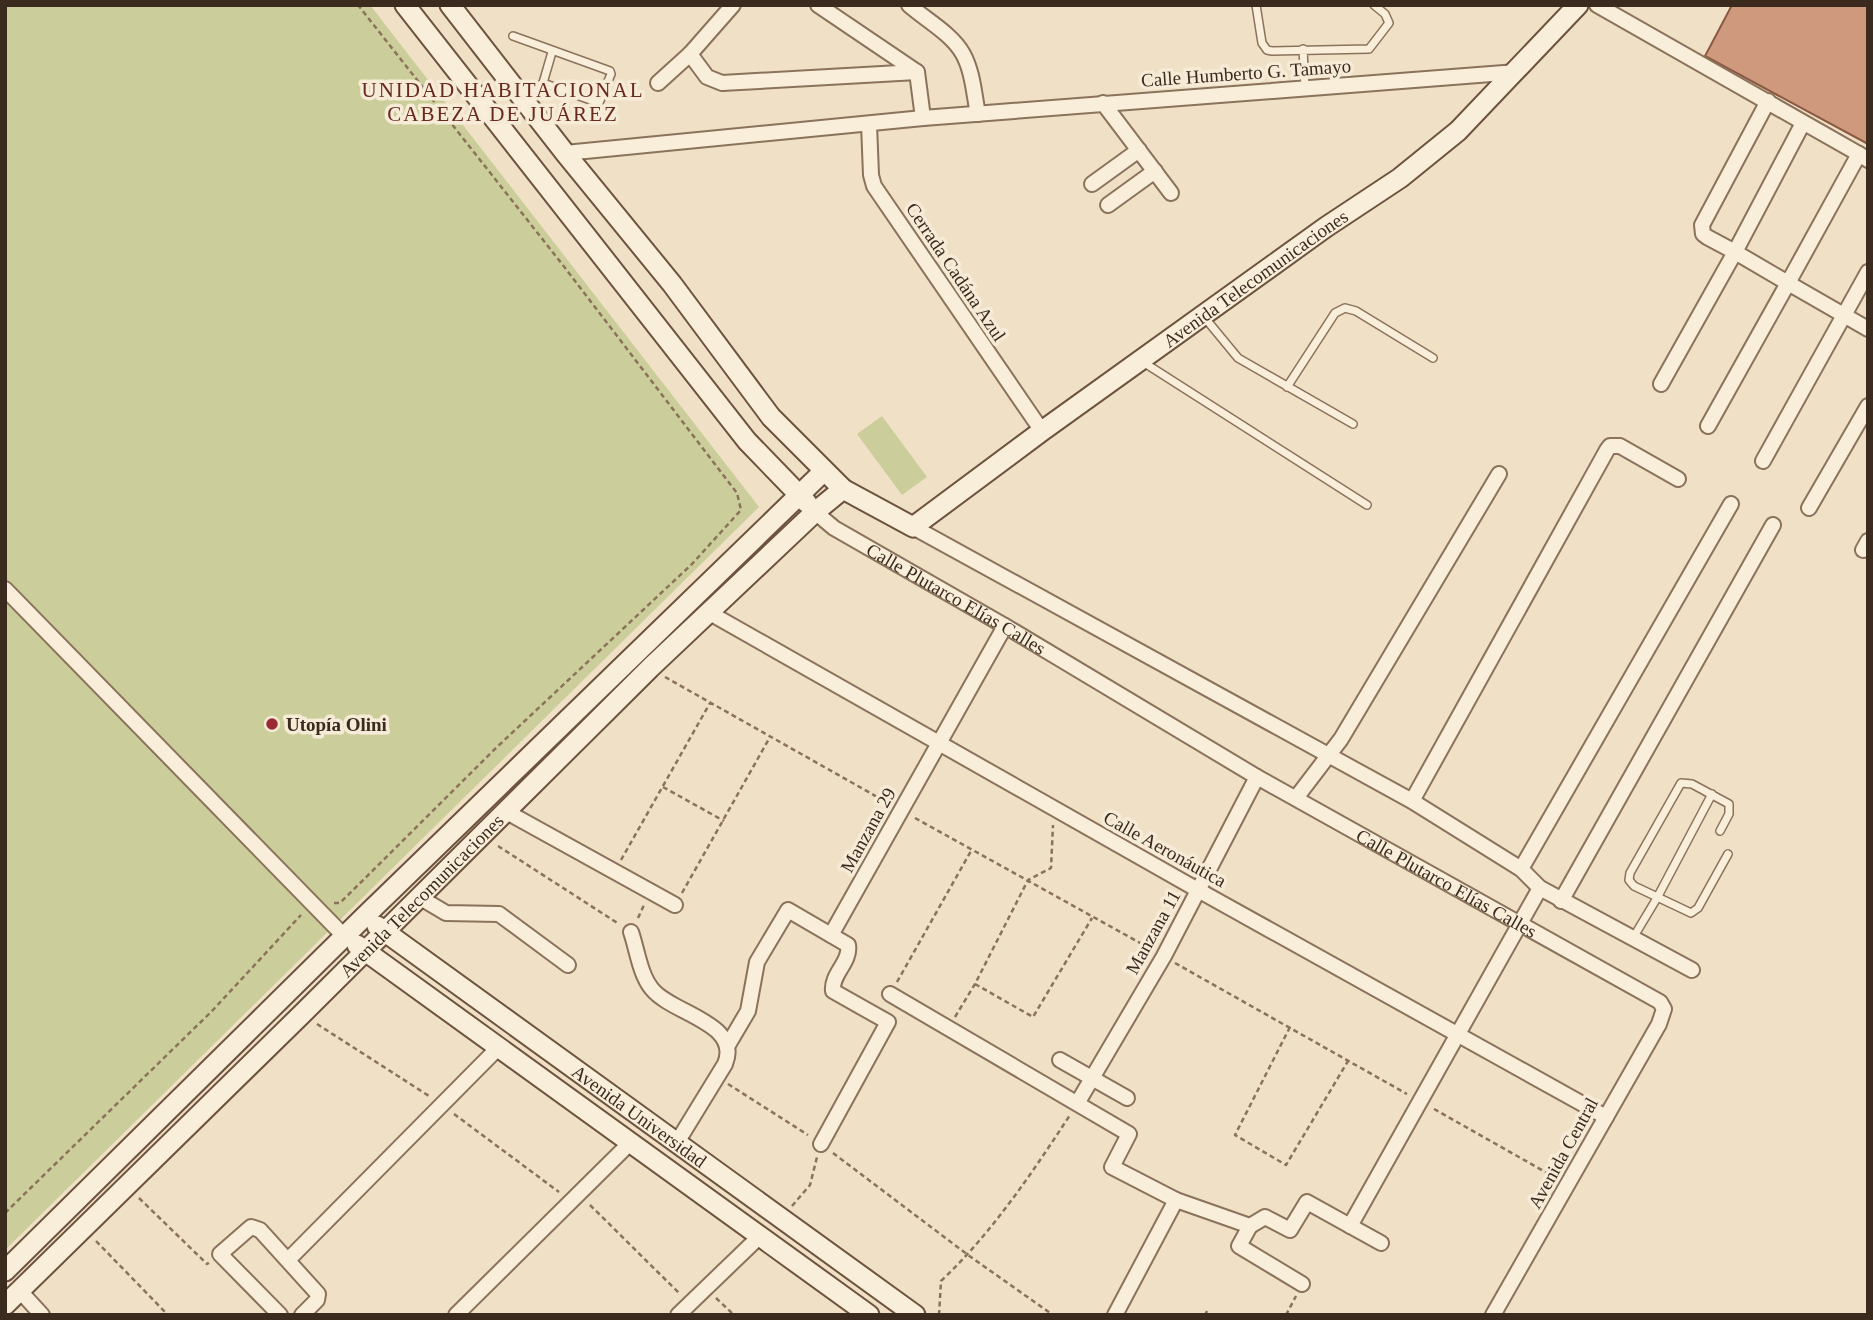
<svg xmlns="http://www.w3.org/2000/svg" width="1873" height="1320" font-family="'Times New Roman',serif">
<rect width="100%" height="100%" fill="#efe0c6"/>
<!-- green -->
<path fill="#cbce9a" d="M 5,5 L 370,5 L 759,507 L 5,1250 Z
M 882,416 L 927,477 L 902,495 L 857,434 Z"/>
<!-- building -->
<path fill="#ce997c" stroke="#8b5941" stroke-width="2" d="M 1732,5 L 1868,5 L 1868,144 L 1705,56 Z"/>
<g fill="none" stroke-linecap="round" stroke-linejoin="round">
<!-- lane casing -->
<g stroke="#8b725b" stroke-width="10">
<path id="lane" d="M 1256,5 L 1262,43 L 1267,50 L 1272,51 L 1369,49 L 1389,23 L 1385,14 L 1374,5
M 513,36 L 610,71 L 611,74 L 599,103 L 543,83 L 523,98
M 1303,49 L 1305,87
M 543,83 L 552,52
M 1205,318 L 1238,358 L 1353,424
M 1143,362 L 1367,505
M 1287,387 L 1335,313 L 1345,308 L 1356,311 L 1433,358
M 1720,831 L 1729,814 L 1729,804 L 1692,784 L 1681,783 L 1630,873 L 1629,880 L 1634,886 L 1691,913 L 1698,908 L 1728,854
M 1633,938 L 1657,898 L 1712,794"/>
</g>
<!-- street casing -->
<g stroke="#8b725b" stroke-width="18">
<g id="street">
<path d="M 818,5 L 917,72 L 923,118"/>
<path d="M 909,5 C 926,20 952,34 963,54 C 973,72 974,95 978,114"/>
<path d="M 1597,5 L 1859,154"/>
<path d="M 690,54 L 707,77 L 722,83 L 917,72"/>
<path d="M 658,83 L 690,54 L 733,5"/>
<path d="M 1103,103 L 1171,193"/>
<path d="M 1803,123 L 1735,252 L 1788,283 L 1859,154 L 1868,160"/>
<path d="M 869,124 L 871,175 L 874,186 L 1042,431"/>
<path d="M 565,153 L 923,118 L 1517,72"/>
<path d="M 1092,184 L 1139,150"/>
<path d="M 1108,205 L 1155,171"/>
<path d="M 1661,384 L 1735,252 L 1707,237 L 1703,234 L 1702,225 L 1768,101"/>
<path d="M 1708,426 L 1788,283 L 1868,329"/>
<path d="M 1763,461 L 1868,272"/>
<path d="M 1809,508 L 1868,406"/>
<path id="s1" d="M 815,512 L 834,528 L 1005,626 L 1257,777 L 1660,1002 L 1664,1009 L 1659,1024 L 1493,1315"/>
<path d="M 913,527 L 1412,801 L 1521,869 L 1540,888 L 1692,970"/>
<path d="M 1863,550 L 1868,541"/>
<path d="M 5,589 L 345,937"/>
<path d="M 708,612 L 1198,890 L 1606,1117"/>
<path d="M 1296,798 L 1341,739 L 1499,474"/>
<path d="M 1412,801 L 1607,450 L 1610,446 L 1620,446 L 1678,479"/>
<path d="M 505,811 L 675,905"/>
<path d="M 1521,869 L 1731,504"/>
<path d="M 419,897 L 446,913 L 499,914 L 568,965"/>
<path d="M 1561,901 L 1773,525"/>
<path d="M 631,932 C 637,949 640,975 652,989 C 672,1014 742,1023 725,1064 L 676,1144"/>
<path d="M 831,935 L 1005,626"/>
<path d="M 890,994 L 1129,1134 L 1112,1167 L 1176,1200 L 1250,1226 L 1265,1217 L 1290,1230 L 1307,1202 L 1381,1243"/>
<path d="M 728,1045 L 748,1011 L 757,962 L 788,910 L 848,945 C 851,962 831,974 833,991 L 888,1022 L 821,1144"/>
<path d="M 1060,1060 L 1127,1098"/>
<path d="M 1078,1102 L 1164,956 L 1257,777"/>
<path d="M 1250,1226 L 1239,1246 L 1302,1284"/>
<path d="M 1350,1226 L 1540,888"/>
<path d="M 288,1260 L 499,1047"/>
<path d="M 20,1291 L 42,1315"/>
<path d="M 280,1315 L 220,1254 L 251,1227 L 260,1230 L 318,1294 L 317,1300 L 302,1315"/>
<path d="M 456,1315 L 630,1143"/>
<path d="M 678,1315 L 759,1237"/>
<path d="M 1115,1315 L 1176,1200"/>
</g>
</g>
<!-- secondary casing -->
<g stroke="#6d533e" stroke-width="23">
<g id="secondary">
<path d="M 405,5 L 747,441 L 807,503"/>
<path id="s2" d="M 450,5 L 565,153 L 672,284 L 771,417 L 843,489 L 913,527 L 1042,431 L 1326,227 L 1400,178 L 1458,131 L 1578,5"/>
<path id="s3" d="M 377,926 L 915,1315"/>
<path d="M 357,945 L 869,1315"/>
<path d="M 5,1271 L 365,916 L 824,471"/>
<path id="s4" d="M 5,1305 L 302,1014 L 650,668 L 815,512 L 843,489"/>
</g>
</g>
<!-- path -->
<path stroke="#8b725b" stroke-width="2.5" stroke-dasharray="5 3.5" stroke-linecap="butt" d="M 665,677 L 888,803
M 663,787 L 724,821
M 915,818 L 1151,949
M 498,846 L 619,924
M 621,860 L 710,703
M 682,893 L 770,737
M 334,903 L 340,903 L 497,747 L 692,564 L 741,510 L 737,493 L 562,264 L 358,5
M 638,918 L 644,905
M 1175,963 L 1407,1094
M 897,982 L 971,851
M 975,984 L 1033,1017 L 1092,918
M 955,1017 L 975,984 L 1028,880 L 1051,868 L 1053,825
M 317,1024 L 429,1096
M 1290,1027 L 1235,1135 L 1286,1165 L 1348,1061
M 728,1084 L 808,1135
M 1434,1109 L 1556,1178
M 454,1114 L 559,1192
M 833,1153 L 968,1255 L 1053,1315
M 139,1198 L 207,1264 L 209,1263
M 590,1205 L 680,1294
M 792,1206 L 810,1185 L 817,1157
M 5,1213 L 212,1011 L 301,915
M 96,1241 L 168,1315
M 716,1298 L 734,1315
M 939,1315 L 941,1281 C 992,1233 1032,1173 1070,1115
M 1205,1315 L 1207,1311
M 1286,1315 L 1296,1296"/>
<!-- lane -->
<use href="#lane" stroke="#f9eeda" stroke-width="7"/>
<!-- street -->
<use href="#street" stroke="#f9eeda" stroke-width="14"/>
<!-- secondary -->
<use href="#secondary" stroke="#f9eeda" stroke-width="19"/>
</g>
<!-- markers -->
<circle fill="#9b2a32" stroke="#f6ebd6" stroke-width="2.5" cx="272" cy="724" r="7"/>
<g text-anchor="middle" dominant-baseline="central" stroke-width="7" stroke-linejoin="round" paint-order="stroke">
<!-- street labels -->
<g font-size="19" fill="#3b2b1f" stroke="#f6ebd6">
<text transform="translate(1246 73) rotate(-4)">Calle Humberto G. Tamayo</text>
<text transform="translate(956 272) rotate(56)">Cerrada Cadána Azul</text>
<text stroke="none"><textPath href="#s2" startOffset="1127">Avenida Telecomunicaciones</textPath></text>
<text stroke="none"><textPath href="#s1" startOffset="166">Calle Plutarco Elías Calles</textPath></text>
<text transform="translate(868 830) rotate(-61)">Manzana 29</text>
<text transform="translate(1165 849) rotate(29)">Calle Aeronáutica</text>
<text stroke="none"><textPath href="#s1" startOffset="733">Calle Plutarco Elías Calles</textPath></text>
<text stroke="none"><textPath href="#s4" startOffset="584">Avenida Telecomunicaciones</textPath></text>
<text transform="translate(1153 932) rotate(-61)">Manzana 11</text>
<text stroke="none"><textPath href="#s3" startOffset="324">Avenida Universidad</textPath></text>
<text transform="translate(1563 1153) rotate(-61)">Avenida Central</text>
</g>
<!-- poi labels -->
<g font-size="19" font-weight="bold" fill="#3b2b1f" stroke="#f6ebd6" text-anchor="start">
<text x="286" y="724">Utopía Olini</text>
</g>
<!-- neighbourhood labels -->
<g font-size="21" letter-spacing="2" fill="#68291e" stroke="#f6ebd6">
<text x="503" y="90">UNIDAD HABITACIONAL<tspan x="503" dy="24">CABEZA DE JUÁREZ</tspan></text>
</g>
</g>
<!-- border -->
<rect width="1873" height="1320" fill="none" stroke="#3b2b1f" stroke-width="14"/>
</svg>
